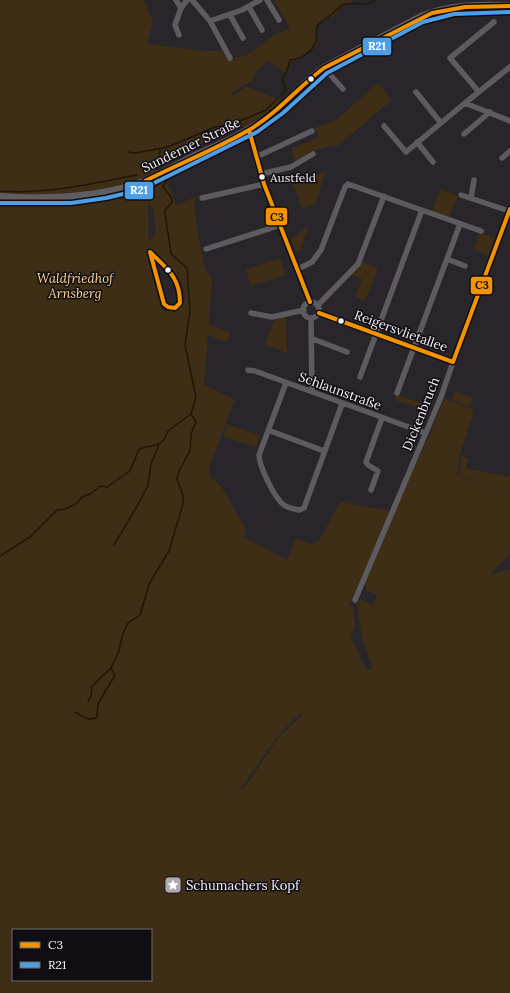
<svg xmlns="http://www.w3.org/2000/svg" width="510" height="993" font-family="Lora,serif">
<rect width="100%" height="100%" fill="#29262b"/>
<!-- green -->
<path fill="#3d2e15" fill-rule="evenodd" d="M 0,0 L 144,0 L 153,22 L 147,44 L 204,51 L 221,51 L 231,61 L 236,57 L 245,56 L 273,36 L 290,28 L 274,0 L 323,0 L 324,2 L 326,0 L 352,0 L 353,2 L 343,4 C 338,15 330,18 320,22 L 317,29 L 317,45 L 297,60 L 291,62 L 287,74 L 268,61 L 254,74 L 252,82 L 245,84 L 231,93 L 233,96 L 245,87 L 248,87 L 279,100 L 280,104 L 247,126 L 229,130 L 164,160 L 155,162 L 157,170 L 166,178 L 176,205 L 195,197 C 192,205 203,264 207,272 C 208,274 210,275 212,277 L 209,324 L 231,333 L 227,342 L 208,335 L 204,385 L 235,400 L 209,468 L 210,477 L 221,486 L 246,529 L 244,537 L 287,560 L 295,539 L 312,544 L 319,541 L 340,502 L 392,511 L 349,607 L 353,607 L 355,624 L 351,638 L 367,671 L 373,669 C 367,656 353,611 360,599 L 373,605 L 377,595 L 366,590 L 365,581 L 406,485 L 430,434 L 444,398 L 474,410 L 460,455 L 457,475 L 477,485 L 510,493 L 510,553 L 490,575 L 510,569 L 510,993 L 0,993 ZM 148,204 L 153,208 L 156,233 L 149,241 ZM 150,249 C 163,259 200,292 178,309 L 165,311 L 162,310 L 148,262 ZM 300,713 L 302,715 L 278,738 L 250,780 L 235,797 L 277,737 ZM 13,930 L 151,930 L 151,980 L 13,980 Z
M 378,83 L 392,100 L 337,146 C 320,146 309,153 295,162 L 291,149 L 319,137 L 315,128 L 335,121 Z
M 326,171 L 315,204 L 302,208 L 293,185 Z
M 441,189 L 458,196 L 449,217 L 432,211 Z
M 308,225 L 301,250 L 297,252 L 291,240 Z
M 480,233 L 495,238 L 488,256 L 473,250 Z
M 280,258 L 286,275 L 251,286 L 246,269 Z
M 362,262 L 378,268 L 365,301 L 355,297 L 362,279 L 351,274 Z
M 286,316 L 287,353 L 265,345 L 275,318 Z
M 455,391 L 473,398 L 470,407 L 452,400 Z
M 397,395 L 426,405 L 424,410 L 395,400 Z
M 227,424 L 260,435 L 256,447 L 223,437 Z
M 462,455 L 468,459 L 466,468 L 510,477 L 510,493 L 478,485 L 459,475 Z"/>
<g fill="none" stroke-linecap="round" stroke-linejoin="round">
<!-- stream -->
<path stroke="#211706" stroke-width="1.5" d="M 281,95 L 286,90 L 282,80 L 287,71 L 290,60 C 300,59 312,53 315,43 C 318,37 314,31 318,25 C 319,23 321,22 323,21 C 330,16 336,11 342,5 C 353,0 364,9 375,0
M 128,152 L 135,153 L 168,147 L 215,127 L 229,125 L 247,118 L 266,110 L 277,99
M 159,163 L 160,149
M 165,176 L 166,182 L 163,187 L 171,197 L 172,202 L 165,210 L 165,214 L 171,253
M 0,191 C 46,195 92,183 137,175
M 114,545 L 140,501 L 148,485 L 151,464 L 159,444
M 0,556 L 30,537 L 57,510 L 65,509 L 76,504 L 82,497 L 90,494 L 101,486 L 107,487 L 130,471 L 139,449 L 159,444 L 164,440 L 168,431 L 191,414 L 196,397 L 185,345 L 190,311 L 187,268 L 171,254
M 88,702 L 91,696 L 92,686 L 111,668 L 119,651 L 122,636 L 128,623 L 140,615 L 149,584 L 169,551 L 183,504 L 183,495 L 177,479 L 179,471 L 190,451 L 191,434 L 196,422 L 191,414
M 75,712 C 82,716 89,722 97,717 L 98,704 L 115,675 L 111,668"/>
<!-- street -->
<path stroke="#5e5b60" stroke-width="5.5" d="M 176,0 L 181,8
M 192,0 L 210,21
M 267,0 L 279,20
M 249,7 L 262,30
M 230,15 L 243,38
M 179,35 L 175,25 L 181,8 L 187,0
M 230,58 L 210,21 L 242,10 L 260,0
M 324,68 L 343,89
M 416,92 L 441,123
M 479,92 L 450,58 L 494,22
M 465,103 L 510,67
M 384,126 L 406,152 L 465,103 L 510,121
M 249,130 L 264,184 L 281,225 L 310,302
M 464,134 L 490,112
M 417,142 L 433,162
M 256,157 L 312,131
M 502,158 L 510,151
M 261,174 L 291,167 L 313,154
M 461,195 L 509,211
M 202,198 L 264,184
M 471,198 L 474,180
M 206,249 L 281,225
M 447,259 L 465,266
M 298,269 L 312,262 L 321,250 L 345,187 L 348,184 L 481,231
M303 310a8 8 0 1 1 16 0a8 8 0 1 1-16 0Z
M 318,305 L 358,264 L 384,196
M 251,313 L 272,317 L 304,310
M 319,313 L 453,362
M 311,318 L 312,391
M 313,339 L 347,352
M 248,370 L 255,371 L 425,433
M 360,377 L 422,210
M 286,383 L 259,455 C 259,466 275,499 284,505 C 288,508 294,509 299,510 L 304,508 L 342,404
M 397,393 L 460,224
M 268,430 L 324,451
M 371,490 L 378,471 L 368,465 L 366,462 L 382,418
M 355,600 L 441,397 L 453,362 L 510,209"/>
<!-- secondary -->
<path stroke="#605d62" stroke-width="8" d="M 0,197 C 45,200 96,198 138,184 C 158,177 176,165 195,156 C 222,144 249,132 273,114 C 291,100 305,81 324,68 L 421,17 C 449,5 480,5 510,6"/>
<!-- bus-1 casing -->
<g stroke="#110e13" stroke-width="7">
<path id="bus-1" d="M 249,130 L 264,184 L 310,302
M 145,181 C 179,164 216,149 249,130 C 279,112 297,88 324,68 L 432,13 L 465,7 L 510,6
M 150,252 C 167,269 180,277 180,303 L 175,308 L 168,307 L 164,304 Z
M 319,313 L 453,362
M 453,362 L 510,209"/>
</g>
<!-- bus-2 casing -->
<g stroke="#110e13" stroke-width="7">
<path id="bus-2" d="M 0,203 L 71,203 L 106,198 L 140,190 L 257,132 L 283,113 L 327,73 L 423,22 L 454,14 L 510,12"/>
</g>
<!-- bus-1 -->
<use href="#bus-1" stroke="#f49301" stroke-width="4"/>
<!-- bus-2 -->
<use href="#bus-2" stroke="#4d9ee5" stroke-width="4"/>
</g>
<!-- icons -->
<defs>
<g id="sight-square" transform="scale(0.9)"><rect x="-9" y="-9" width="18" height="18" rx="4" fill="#ada9b0" stroke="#110e13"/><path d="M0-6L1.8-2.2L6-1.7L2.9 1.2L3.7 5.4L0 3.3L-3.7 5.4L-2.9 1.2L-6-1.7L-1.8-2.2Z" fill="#fff"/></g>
</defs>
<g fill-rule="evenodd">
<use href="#sight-square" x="173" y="885"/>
</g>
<!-- markers -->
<g fill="#f4f0f7" stroke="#110e13" stroke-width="1.5">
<circle cx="311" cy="79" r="3.5"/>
<circle cx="262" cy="177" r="3.5"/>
<circle cx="168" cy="270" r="3.5"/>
<circle cx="341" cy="321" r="3.5"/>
</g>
<g text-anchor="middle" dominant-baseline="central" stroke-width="3" stroke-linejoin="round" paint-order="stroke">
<!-- bus labels -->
<g font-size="12" fill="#f4f0f7" stroke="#110e13" text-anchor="start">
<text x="270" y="177">Austfeld</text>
</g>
<!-- street labels -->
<g font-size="13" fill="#f4f0f7" stroke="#110e13">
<text transform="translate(191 145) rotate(-26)">Sunderner Straße</text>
<text transform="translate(401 331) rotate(20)">Reigersvlietallee</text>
<text transform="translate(340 391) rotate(20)">Schlaunstraße</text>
<text transform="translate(421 414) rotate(-68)">Dickenbruch</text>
</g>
<!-- park labels -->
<g font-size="13" font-style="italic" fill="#fcd593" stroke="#110e13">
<text x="75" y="278">Waldfriedhof<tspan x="75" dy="15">Arnsberg</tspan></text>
</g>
<!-- poi labels -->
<g font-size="13" fill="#f4f0f7" stroke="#110e13" text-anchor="start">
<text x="186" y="885">Schumachers Kopf</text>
</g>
</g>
<g stroke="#110e13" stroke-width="1.5">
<rect x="362" y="37" width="30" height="19" rx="4" fill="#4d9ee5"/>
<rect x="124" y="181" width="30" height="19" rx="4" fill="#4d9ee5"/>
<rect x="265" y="207" width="23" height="19" rx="4" fill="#f49301"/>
<rect x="470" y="276" width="23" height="19" rx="4" fill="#f49301"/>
</g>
<g font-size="11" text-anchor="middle" font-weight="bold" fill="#fff">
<text x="377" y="50">R21</text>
<text x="139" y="194">R21</text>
</g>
<g font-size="11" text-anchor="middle" font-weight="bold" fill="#111">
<text x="277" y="221">C3</text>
<text x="482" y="289">C3</text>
</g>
<!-- legend -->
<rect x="12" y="929" width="140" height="52" fill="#110e13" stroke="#6c686e"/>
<rect x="20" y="942" width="20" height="6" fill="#f49301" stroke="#6c686e"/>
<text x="48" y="949" font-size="12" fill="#f4f0f7">C3</text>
<rect x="20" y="962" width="20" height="6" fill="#4d9ee5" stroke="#6c686e"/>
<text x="48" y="969" font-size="12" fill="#f4f0f7">R21</text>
</svg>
